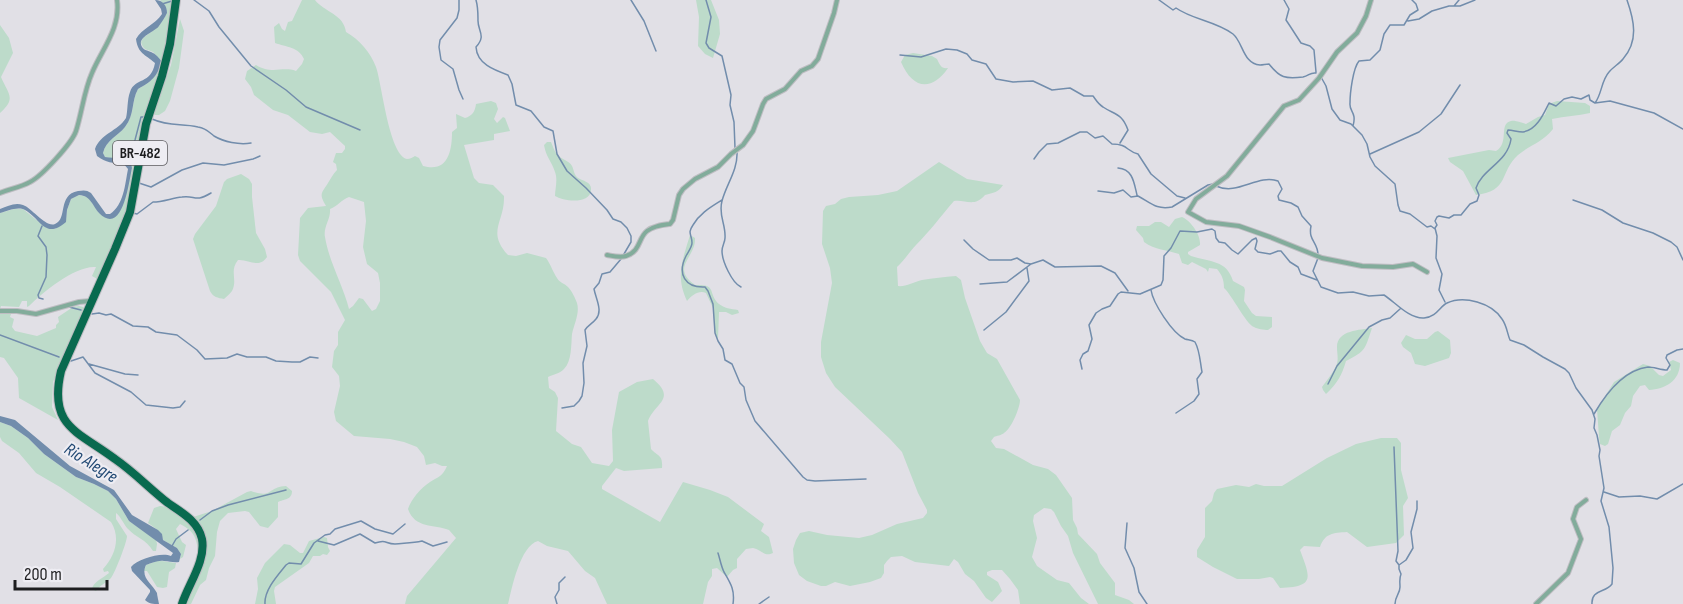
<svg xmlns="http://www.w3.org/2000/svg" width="1683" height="604" font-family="'Sofia Sans Condensed',sans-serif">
<rect width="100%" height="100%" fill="#e1e0e6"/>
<!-- green -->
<path fill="#bddbca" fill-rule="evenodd" d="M 160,0 L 176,0 L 171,38 L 152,100 L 131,204 L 99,280 L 92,276 L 96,267 C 76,265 43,292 29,306 L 27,307 L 27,301 L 22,301 L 19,307 L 1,306 L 0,310 L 0,213 L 14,209 L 23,209 L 44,226 L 55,229 L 66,220 L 67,210 L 71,199 L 79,195 L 88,197 L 99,213 L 116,216 L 132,168 L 121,158 L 114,159 L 105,157 L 103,153 C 106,140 118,136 125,127 C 135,114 131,102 138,89 C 152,81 156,78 161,62 C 159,59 156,55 153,52 C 146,49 143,50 141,42 L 143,38 L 159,26 L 167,13 L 166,8 Z
M 302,0 L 315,0 C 324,12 344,14 346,32 C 360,40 370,52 376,67 C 382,84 389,155 407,159 C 410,159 413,157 415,156 L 419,158 L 423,166 C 448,173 452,151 452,132 L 457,128 L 456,114 L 465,118 C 472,116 475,112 476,104 L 491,101 L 496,103 L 498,109 L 494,119 L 497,123 L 503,117 L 505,118 L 510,131 L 494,134 L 494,140 L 464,145 L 474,178 L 479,183 L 493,185 L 504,196 C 505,222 486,231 508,255 L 516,256 L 527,253 L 546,258 C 551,265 553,272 557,278 C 560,283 564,283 568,287 C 572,291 575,298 577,303 C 580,313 574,324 572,334 C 571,345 572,361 564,369 C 559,374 554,374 548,377 L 549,388 L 555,392 L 558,398 L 556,431 L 572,444 L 581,447 L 592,463 L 609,466 L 613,461 L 612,430 L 619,392 L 637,382 L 653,379 C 677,399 655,403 648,421 L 651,449 C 658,457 663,454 662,468 L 624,471 L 616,468 L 602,486 L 602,489 L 660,522 L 683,482 L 710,490 L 728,497 L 764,524 L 761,531 L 769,537 L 773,553 C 764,557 762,550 753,548 L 746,549 L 737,559 L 737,568 L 733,570 L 727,577 L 717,568 L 712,569 L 712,576 L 708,582 L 703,604 L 607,604 L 595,578 L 585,571 L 568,551 L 547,546 L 538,541 C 520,546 512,588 508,604 L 405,604 L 407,596 L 456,538 L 449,530 C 434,524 415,529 408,509 C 411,499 421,488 430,482 C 438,477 443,476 447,466 L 442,466 L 435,463 L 426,465 L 424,456 L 417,447 L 404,442 L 390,439 L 354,436 L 336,421 L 334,412 L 340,386 L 339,376 L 332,367 L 334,351 L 338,345 L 338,332 L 345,320 L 331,292 L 300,261 L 298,255 L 300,218 L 308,208 L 326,206 C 319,194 321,194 328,183 C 331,178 333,174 337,170 L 336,164 L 333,162 L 336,153 L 342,153 L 345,149 L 345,146 L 330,132 L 322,134 L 310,132 L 288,115 L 273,110 L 254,95 L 251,87 L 245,79 L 247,71 L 256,65 C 272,75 282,66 296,71 L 302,64 L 304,59 C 299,47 286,47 275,43 L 274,27 L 279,23 L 282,29 L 285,31 L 288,22 L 292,21 ZM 349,197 L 364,202 L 366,221 L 363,247 L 367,264 L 378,273 L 380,283 L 380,301 L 376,309 L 372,311 L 363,299 L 359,298 L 353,306 L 349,309 C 343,285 329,262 325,237 C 323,227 331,219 330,209 C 338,206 341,200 349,197 Z
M 696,0 L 711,0 L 719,20 L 720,34 L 713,58 L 705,54 L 698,46 L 699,17 Z
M 180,19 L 184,31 L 179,68 L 170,101 L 165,111 L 159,115 L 155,115 L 154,113 L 171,65 Z
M 0,25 L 9,38 L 13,53 L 1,77 C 8,94 17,98 0,113 Z
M 913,53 L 932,56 L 937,59 C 940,65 941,69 948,68 C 931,93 912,88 901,62 L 905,55 Z
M 1557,101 L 1585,103 L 1590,106 L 1590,113 C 1578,116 1565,116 1552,119 L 1553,129 C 1542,143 1531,144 1518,155 C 1499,172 1510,191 1476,195 L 1463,171 L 1450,162 L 1448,158 L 1489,150 L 1496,151 C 1510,143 1498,124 1511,121 C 1515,120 1522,123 1526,124 L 1538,117 L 1545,115 L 1549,104 Z
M 547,142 L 551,142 C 553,146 554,151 557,154 C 561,160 569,160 572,166 C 574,170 574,175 578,178 C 583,181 592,182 591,190 C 590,205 563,201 555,196 C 555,189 558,180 555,172 C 552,162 546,157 544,145 Z
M 939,162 L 967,179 L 1003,185 C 999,192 993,193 985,195 C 974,208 965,199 954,201 C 941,216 930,231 916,245 C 909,252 905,260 897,267 L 898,286 C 905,287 914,282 922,280 C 933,278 944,277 956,276 L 961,280 L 965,298 L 980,341 L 987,353 L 997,359 L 1020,400 C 1020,408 1011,429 1004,433 C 1002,435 996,436 994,437 L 991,441 L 996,448 L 1004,449 L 1033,465 L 1048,469 L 1056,475 L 1072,498 L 1073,520 L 1077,528 L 1078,534 L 1097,554 L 1100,563 L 1115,583 L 1115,595 L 1129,600 L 1134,604 L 1098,604 L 1073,553 L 1068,536 L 1061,526 L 1054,512 L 1051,509 L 1044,508 L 1034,515 L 1033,521 L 1037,538 L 1032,557 L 1037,566 L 1057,580 L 1069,583 L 1081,598 L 1089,604 L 1020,604 L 1018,590 L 1010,579 L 1002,570 L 992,570 L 987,572 L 987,575 L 998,582 L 1002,591 L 992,602 L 986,598 L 974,581 L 965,574 L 958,562 L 954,559 L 949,566 L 915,562 L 902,556 L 891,557 L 887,561 L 884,565 L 884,573 L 881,578 L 870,582 L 850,586 L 835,582 L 826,586 L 821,586 L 807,581 L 799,575 L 794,563 L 793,549 L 796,540 L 800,533 L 809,531 L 827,535 L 859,538 L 872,535 L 897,524 L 923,518 L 927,513 L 927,510 L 918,493 L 902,452 L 890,439 L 835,387 L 826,373 L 821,357 L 821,342 L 832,283 L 830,268 L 822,244 L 823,211 L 826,206 L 835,204 L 841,199 L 849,197 L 878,195 L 897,191 Z
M 241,174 L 249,179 L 252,184 L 252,197 L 256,233 L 265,249 L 267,257 C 259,269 249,259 238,260 C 229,271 238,280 232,291 C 230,294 227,296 224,299 C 218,298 213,297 210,291 L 193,239 L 195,234 L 216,206 L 224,182 L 227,179 Z
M 1182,217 C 1191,221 1201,235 1200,245 L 1188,252 L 1188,254 L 1191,256 C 1210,262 1227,260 1233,281 L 1244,287 L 1245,290 L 1244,301 L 1252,313 L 1256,316 L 1272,317 L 1272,327 L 1268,330 C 1264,330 1257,329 1254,327 C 1246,324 1232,295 1224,288 C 1224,280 1222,275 1217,269 L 1209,268 L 1208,272 L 1206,269 L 1192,262 L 1188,265 L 1182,263 L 1179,254 C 1167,250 1155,250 1144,242 L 1143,238 L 1136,230 L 1137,226 L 1149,226 L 1155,222 L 1161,222 L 1169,227 L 1175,219 Z
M 690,235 L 695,238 C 696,258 670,267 695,285 C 718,284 707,293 719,304 C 724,308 731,309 738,310 L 739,313 L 732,315 L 726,312 L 719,312 L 718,339 L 715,333 L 713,308 L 706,293 C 699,290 692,295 687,301 C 675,276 683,259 690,235 Z
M 79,306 L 83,307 L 85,310 L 53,382 L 52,407 L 58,420 L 19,398 L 18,378 L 4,358 L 0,357 L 0,314 L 11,314 L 10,317 L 14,319 L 12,327 L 15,331 L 37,336 L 56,328 L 56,325 L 59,322 L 58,317 L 73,307 Z
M 1372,328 C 1365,349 1366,351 1346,361 C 1342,375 1337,384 1326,394 L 1323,390 L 1322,387 C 1327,380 1333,373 1336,366 C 1339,360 1337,354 1337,347 C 1337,330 1360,330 1372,328 Z
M 1438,331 L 1450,340 L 1451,353 L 1449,358 L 1425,366 L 1415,364 L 1411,353 L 1403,347 L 1401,343 L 1406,335 L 1415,339 L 1427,339 L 1435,332 Z
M 1673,360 L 1680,363 C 1680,381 1665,389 1649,390 L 1645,385 L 1640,386 L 1633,396 L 1631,406 L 1625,413 L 1620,425 L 1612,431 L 1608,444 L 1605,446 L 1600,444 L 1599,437 L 1597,409 L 1614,382 L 1643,364 L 1650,366 L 1659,375 L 1663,376 L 1671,370 L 1669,362 Z
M 0,422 L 11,426 L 28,438 L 44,454 L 76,477 L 94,484 L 108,491 L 116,499 L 129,521 L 156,539 L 157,544 L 156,551 L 153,551 C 146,539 136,538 127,528 C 123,523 121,517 116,513 L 116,519 L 127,536 C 127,542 115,573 111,578 C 106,583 100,585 96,591 L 92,589 C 93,582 103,578 109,573 L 108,571 L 104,572 L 103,569 C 115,556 121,538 111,522 L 60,487 L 36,473 L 19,453 L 2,441 L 0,437 Z
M 1381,438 L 1397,438 L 1401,443 L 1401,470 L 1408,498 L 1403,506 L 1404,535 L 1396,543 L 1367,547 L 1347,532 C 1333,533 1325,533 1320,547 L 1304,546 L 1300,550 C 1310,577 1316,587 1280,588 L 1273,578 L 1270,577 L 1259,579 L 1237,579 L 1213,567 L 1197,557 L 1197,550 L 1205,537 L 1205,508 L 1212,501 L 1214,493 L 1217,489 L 1236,485 L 1249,487 L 1256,484 L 1264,486 L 1282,486 L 1327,458 L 1356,444 Z
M 286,486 L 292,491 C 292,500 284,499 278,502 L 278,517 L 268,528 L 260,526 L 249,512 L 245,511 L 228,513 L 220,521 L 217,532 L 215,556 L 209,568 L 206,580 L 200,585 L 191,604 L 186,604 L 205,549 L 190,518 L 212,511 L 247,492 L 251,491 C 273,499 267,487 286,486 Z
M 160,506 C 170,506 190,521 195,531 C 200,538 199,546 199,555 C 196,539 196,532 180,524 L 176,529 L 182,542 L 186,545 L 183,557 L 180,559 L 181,554 L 177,548 L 163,540 C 161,531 155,528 148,523 L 154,508 Z
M 324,537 L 327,538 L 328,547 L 330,551 L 327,555 L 323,554 L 320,556 L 313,556 L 309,563 L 275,587 L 274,591 L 276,604 L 255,604 L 258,589 L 257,578 L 265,563 L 284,544 L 290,545 L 300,553 L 303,553 L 309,541 Z
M 157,561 L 162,561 L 176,563 L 175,568 L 169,572 L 167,587 L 163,588 L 157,587 L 147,571 L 144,571 L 146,565 Z"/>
<!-- water -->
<path fill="#728dac" d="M 155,0 C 163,0 167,6 167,13 C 165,17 162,22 159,26 C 155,32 136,37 142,47 C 145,51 147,50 151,52 C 156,54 159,58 162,62 C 156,78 152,81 138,89 C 131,102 135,114 125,127 C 118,136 106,140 103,153 L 105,157 C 114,159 122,156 130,159 L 132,168 C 129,181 123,237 99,213 C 92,205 91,196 79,195 L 71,199 L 67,210 L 66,222 C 45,240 41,219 25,210 C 18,206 7,211 0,213 L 0,209 C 8,206 15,202 23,205 C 32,208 46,228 55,224 C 68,219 57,195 78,191 C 84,190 87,190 91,193 L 106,214 L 110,214 C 124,205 125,184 128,169 L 123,163 C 113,163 106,163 97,156 L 95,149 C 100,134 118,131 126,118 C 128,110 127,100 130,92 C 135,77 151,85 155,63 C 145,54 138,54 136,39 C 142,28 155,25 162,14 L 161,9 Z
M 0,416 L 15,420 L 70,466 L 114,490 L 132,515 L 158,530 L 162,534 L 163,540 L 177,548 L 181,554 L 179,562 C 173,563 170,561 164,561 C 158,560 152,563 146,565 C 140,578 152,583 157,593 C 157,595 159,603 159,604 C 153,604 149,604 145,600 L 150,592 L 150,590 L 132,571 L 131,567 C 138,559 161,552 171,556 L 173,553 L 129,521 L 116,499 L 108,491 L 94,484 L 76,477 L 44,454 L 28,438 L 11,426 L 0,422 Z"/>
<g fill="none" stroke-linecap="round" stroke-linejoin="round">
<!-- stream -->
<path stroke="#728dac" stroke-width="1.5" d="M 194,0 L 209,11 L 219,27 L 251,66 L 286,90 L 306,107 L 360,130
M 459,0 L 459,10 L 457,18 L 440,40 L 439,47 L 441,60 L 453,69 L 459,90 L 463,99
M 476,0 C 478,7 478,12 478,19 C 477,31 487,35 476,47 C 477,64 494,70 508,75 L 512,84 L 516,105 L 531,111 L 544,127 L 553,131 L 557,154 L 567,171 L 586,188 L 607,210 L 613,219 L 621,222 L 627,228 L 631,236 L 631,242 L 624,254
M 631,0 L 644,21 L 656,51
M 706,0 L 711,17 L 706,43 L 709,48 L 722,56 L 731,95 L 730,105 L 734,122 L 735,148
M 1159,0 L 1173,10 L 1176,8 C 1193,20 1216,21 1233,34 C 1243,42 1243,64 1260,65 C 1263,65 1266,64 1269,64 C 1280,78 1285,79 1303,77 C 1309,76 1310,72 1316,73
M 1284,0 L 1289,9 L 1286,20 L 1290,26 L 1301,43 L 1310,46 L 1314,50 L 1316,72
M 162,4 L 172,1
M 1454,6 L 1459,0
M 1408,21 L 1419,19 L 1432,11 L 1449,6 L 1460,6 L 1475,0
M 900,55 L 921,57 L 946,49 L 957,50 L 967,54 L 972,60 L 986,64 L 996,79 L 1013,82 L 1033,81 L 1052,90 L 1070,88 L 1084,96 L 1093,96 C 1096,100 1098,104 1103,107 C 1115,115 1122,113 1128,130 L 1120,143
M 1321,77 L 1326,86 L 1332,109 L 1340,120 L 1351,124 L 1362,135 L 1367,144 L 1370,157 L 1375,166 L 1395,184 L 1398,205 L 1400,211 L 1410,214 L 1427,227 L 1431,226 L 1435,229
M 1595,103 C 1602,94 1601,81 1609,72 C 1613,67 1619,64 1623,59 C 1639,41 1634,20 1627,0
M 1595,103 L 1610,101 L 1654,113 L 1683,129
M 152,119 C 170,127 181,123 198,127 C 206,128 209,132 214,136 C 224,142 239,145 251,143
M 1353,126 C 1357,112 1349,112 1350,103 C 1350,93 1353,68 1359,61 L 1370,60 L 1380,50 L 1384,34 L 1390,25 L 1404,25 L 1410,15 L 1418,10 L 1416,4 L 1412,0
M 737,152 C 738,170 726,185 722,201 C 718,215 726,224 725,238 C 725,242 722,246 722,251 C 722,261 732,283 741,287
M 1370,154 L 1419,132 L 1441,114 L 1460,85
M 126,157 L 135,140 L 141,117 L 144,117
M 1034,159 L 1039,152 L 1047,144 L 1058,143 L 1080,132 L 1087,132 L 1095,138 L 1103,136 L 1112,144 C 1128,144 1126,151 1138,154 L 1151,174 L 1177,196 L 1185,198
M 1118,168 C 1133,169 1134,183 1137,195
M 139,183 L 151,187 L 182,170 L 203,163 L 224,165 L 253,159 L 260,156
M 1216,186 C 1238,196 1257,174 1278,181 L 1282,189 L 1278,196 L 1279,200 L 1291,203 L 1298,207 L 1302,216 L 1311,226 C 1308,241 1318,242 1318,255
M 1098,191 L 1114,193 L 1123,190 L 1131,197 L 1138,196 C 1151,203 1156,210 1172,207 L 1208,185 L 1213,184
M 722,200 C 711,207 700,213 693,225 C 687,234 692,234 692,243 C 692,247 688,252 686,256 C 677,274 685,288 705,287 L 708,291 L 713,304 L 715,333 L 718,341 L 723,349 L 725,360 L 732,364 L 740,383 L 744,387 L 746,400 L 755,421 L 803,477 L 807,480 L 815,481 L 866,479
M 1573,200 L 1602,210 L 1623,223 L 1653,233 L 1671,242 L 1677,247 L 1683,260
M 133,213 L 137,214 L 153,202 C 163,202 172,198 182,197 C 196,195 194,203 211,193
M 42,226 L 38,236 L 46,247 L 47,255 L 46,277 L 38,295 L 39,298 L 43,299
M 964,240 L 973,249 L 989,260 L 1011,260 L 1017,258 L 1025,263 L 1031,264
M 1318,258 L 1313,271 L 1321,287 L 1338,293 L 1353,292 L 1369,296 L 1384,295 C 1395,302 1409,319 1424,318 C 1437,317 1440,306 1447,303 C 1464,295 1492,303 1502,319 C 1507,326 1507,333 1510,340 L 1524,345 L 1543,357 L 1565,369 L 1569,373 L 1576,388 L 1592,410 L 1595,419 L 1594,428 L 1597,435 L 1600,450 L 1599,456 L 1604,488 L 1601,501 L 1609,527 L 1613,568 L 1612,584 C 1606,593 1591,589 1592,604
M 980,284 L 1007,282 L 1031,264 L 1043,260 L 1055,267 L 1101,266 L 1115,273 L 1128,291
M 1151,290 C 1153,303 1172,333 1185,339 C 1188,340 1192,340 1195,342 C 1200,351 1200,362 1202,372 L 1197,379 L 1199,394 L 1194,401 L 1176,413
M 1445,302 L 1439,290 L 1442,274 L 1436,258 L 1437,236 L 1435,228 L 1437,225 L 1435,221 L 1437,217 L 1439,216 L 1449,218 L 1454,215 L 1461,215 L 1470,204 L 1477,201 L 1479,195 L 1476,188 C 1482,169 1508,162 1511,139 L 1507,133 L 1508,130 C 1513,130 1517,132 1523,132 C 1537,130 1544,113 1549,103 L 1556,106 L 1564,99 L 1572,97 L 1581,99 L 1589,95 L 1590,100 L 1595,103
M 69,307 L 81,310
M 92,314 L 99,313 L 106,315 L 111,314 L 133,326 L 148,327 L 156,332 L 177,335 L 197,350 L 205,359 L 227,358 L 237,354 L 247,357 L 266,357 L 276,361 L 292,362 L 300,362 L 310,357 L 318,358
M 984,330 L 1006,312 L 1029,281 L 1027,268
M 0,335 L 59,357
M 71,361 L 83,357 L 95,373 L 131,392 L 146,405 L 173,408 L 180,407 L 185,401
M 89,364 L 125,374 L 138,375
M 1082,369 L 1080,360 L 1083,354 L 1088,351 L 1092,339 L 1089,325 L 1096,313 L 1102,309 L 1110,306 L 1118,294 L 1121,292 L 1140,294 L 1161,285 L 1163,280 L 1164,256 L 1171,248 L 1180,231 L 1197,232 L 1212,229 L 1215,231 L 1216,238 L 1219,242 L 1225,243 L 1232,250 L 1238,254 L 1252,240 L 1256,238 L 1257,241 L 1255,249 L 1258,252 L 1270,254 L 1278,251 L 1281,251 L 1290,262 L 1298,267 L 1301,274 L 1317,280
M 1328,384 L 1337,366 L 1369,327 L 1382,320 L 1390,318 L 1400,309
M 562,408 L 574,406 L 579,401 L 582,396 L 584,383 L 583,363 L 587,346 L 585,330 C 588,325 592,324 596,319 C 603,311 596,299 594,289 L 599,283 L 602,274 L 610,272 L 621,259
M 1594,414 C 1605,395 1624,370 1648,367 C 1654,367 1661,370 1667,370 L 1670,365 L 1666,358 L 1667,355 L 1677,350 L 1683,349
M 1394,447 L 1398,551 L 1396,561 L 1399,565 L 1399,569 L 1401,574 C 1399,579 1400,582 1400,587 C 1400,594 1395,596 1395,604
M 1604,492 L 1619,497 L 1640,496 L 1657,499 L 1683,484
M 200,520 L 212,511 L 228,505 L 286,490
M 1127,523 L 1125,548 L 1134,568 L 1139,592 L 1147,604
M 318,541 L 334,545 L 360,534 L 375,543 C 387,539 385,544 395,544 C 404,543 413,543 422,541 L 433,546 L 447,542
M 172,546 L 176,539 L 188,530
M 718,553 C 720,559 721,566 724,572 C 731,584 735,590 733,604
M 1399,565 L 1406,560 L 1413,548 L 1411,532 L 1417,509 L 1417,501
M 265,604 C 264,590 278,575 286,565 L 289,563 L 301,564 L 314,543 L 325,535 L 330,534 L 335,529 L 361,521 L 375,529 L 393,534 L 405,524
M 557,604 L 555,597 L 559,590 L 559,583 L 565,577
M 759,604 L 769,597"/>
<!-- street casing -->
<g stroke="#bebdc2" stroke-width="6">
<path id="street" d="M 1371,0 L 1366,16 L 1357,33 L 1337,52 L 1319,78 L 1299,100 L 1284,106 L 1227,176 L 1196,199 L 1188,212 L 1206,222 L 1239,226 L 1270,237 L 1322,258 L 1362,266 L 1393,267 L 1413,264 L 1427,272
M 0,193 C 10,189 21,187 30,182 C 42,176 72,143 76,131 C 82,112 84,91 92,73 C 102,49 121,28 117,0
M 607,255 C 613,256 620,258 626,256 C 641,251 638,238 647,231 C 653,226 662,225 670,224 L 673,220 L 679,195 L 683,189 L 695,179 L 718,167 L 731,154 L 743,145 L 753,131 L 763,104 L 766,99 L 785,89 L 801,71 L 812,66 L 818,59 L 834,13 L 837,0
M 0,311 L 17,311 L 36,314 L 79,302 L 90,301
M 1536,604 L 1568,573 L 1581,539 L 1573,519 L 1577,507 L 1586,500"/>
</g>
<!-- highway casing -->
<g stroke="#bebdc2" stroke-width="10">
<path id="highway" d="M 176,0 L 170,44 L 162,76 L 146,124 L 130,212 L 115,249 L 61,371 C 48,427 78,431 115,459 C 134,472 150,489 168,503 C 181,512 198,521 202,539 C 206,561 189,583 182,604"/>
</g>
<!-- street -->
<use href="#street" stroke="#82ac9b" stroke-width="4"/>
<!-- highway -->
<use href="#highway" stroke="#096a4f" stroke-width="8"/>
</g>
<g text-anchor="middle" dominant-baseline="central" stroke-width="4.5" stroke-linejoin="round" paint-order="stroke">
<!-- shield labels -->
<rect fill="#eeedf3" stroke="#5c5b5f" stroke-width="1.5" x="113" y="141" width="54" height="24" rx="4.5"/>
<g font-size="15" font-weight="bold" fill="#1d1d1f">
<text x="140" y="153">BR-482</text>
</g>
<!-- water labels -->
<g font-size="18" font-style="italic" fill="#204873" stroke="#eeedf3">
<text transform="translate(91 463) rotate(32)">Rio Alegre</text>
</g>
</g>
<!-- scale -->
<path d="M15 580v9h92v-9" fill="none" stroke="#1d1d1f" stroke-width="3"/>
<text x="24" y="580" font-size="18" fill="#1d1d1f" stroke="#eeedf3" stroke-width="4.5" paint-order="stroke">200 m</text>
</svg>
